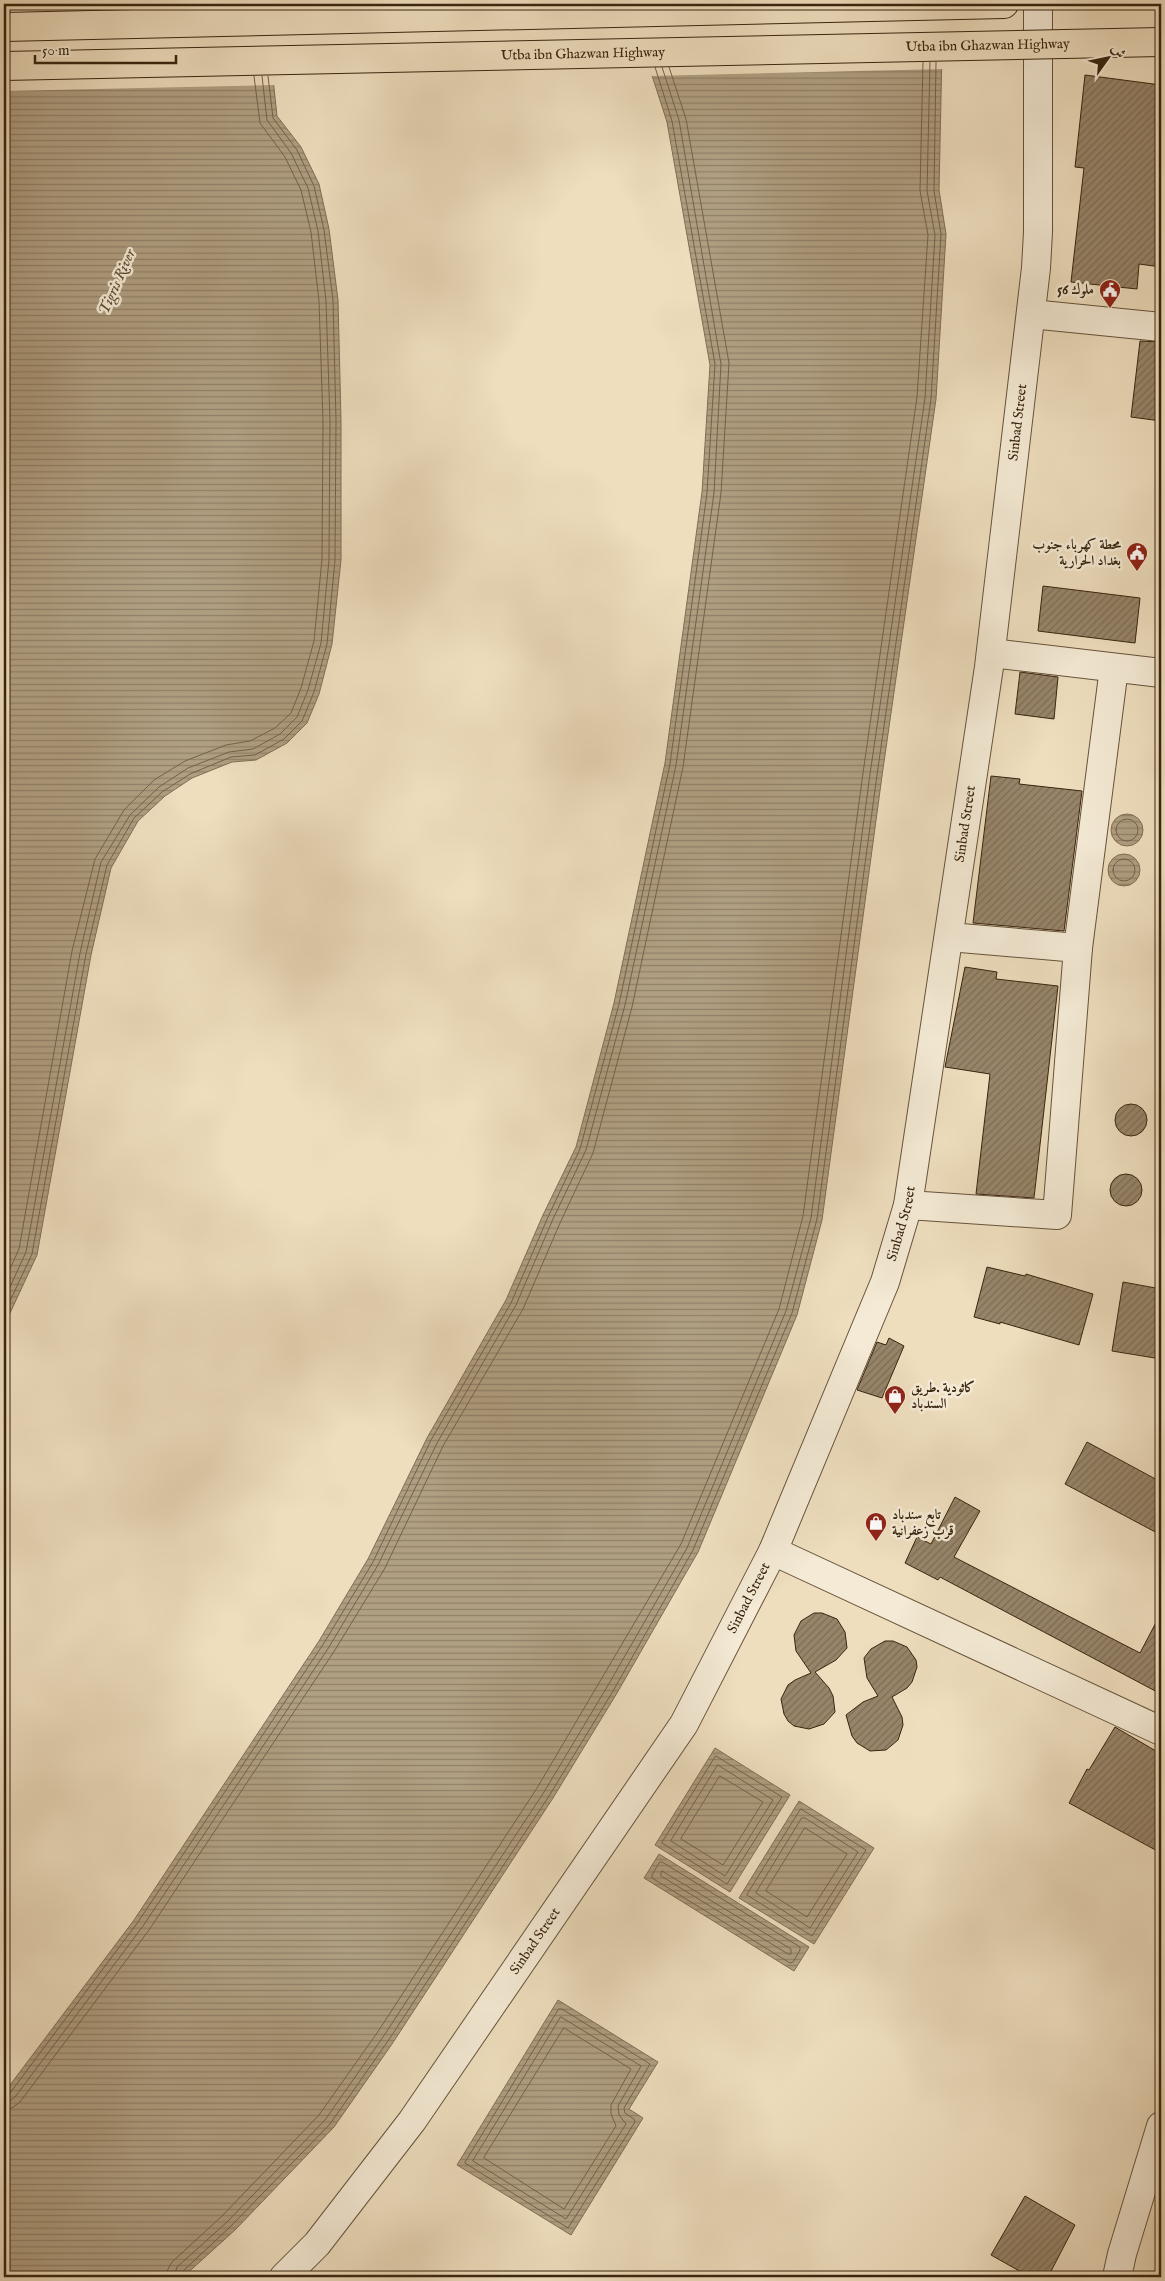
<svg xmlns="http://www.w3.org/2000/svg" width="1165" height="2281" font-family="'IM FELL English',Amiri,serif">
<defs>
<pattern id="water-rules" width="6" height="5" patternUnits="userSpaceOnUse" patternTransform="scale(1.25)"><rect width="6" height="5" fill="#b09f82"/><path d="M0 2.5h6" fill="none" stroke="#908169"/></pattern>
<pattern id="building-hatch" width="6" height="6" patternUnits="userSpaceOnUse" patternTransform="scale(1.25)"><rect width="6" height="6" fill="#97856a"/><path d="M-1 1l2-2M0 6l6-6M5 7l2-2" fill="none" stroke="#7c6d56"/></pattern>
</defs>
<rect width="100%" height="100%" fill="#eedebe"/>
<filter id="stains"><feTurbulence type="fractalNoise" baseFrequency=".004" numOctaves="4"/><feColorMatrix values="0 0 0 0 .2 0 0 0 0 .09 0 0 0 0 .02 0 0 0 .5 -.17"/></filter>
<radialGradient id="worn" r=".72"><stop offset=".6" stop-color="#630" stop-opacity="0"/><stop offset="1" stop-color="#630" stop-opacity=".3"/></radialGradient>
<!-- water -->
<path fill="url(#water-rules)" stroke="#806e54" d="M 4,4 L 265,4 L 277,116 L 301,147 L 319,184 L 329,229 L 338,300 L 341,421 L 341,560 L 332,644 L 319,694 L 307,723 L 287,743 L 256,760 L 232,762 L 192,778 L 165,796 L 138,821 L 111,868 L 91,955 L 37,1255 L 4,1326 Z
M 629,4 L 943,4 L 939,190 L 946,234 L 936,399 L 882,776 L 822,1220 L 797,1315 L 698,1552 L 617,1693 L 553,1798 L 392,2044 L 334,2127 L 235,2230 L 183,2277 L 4,2277 L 4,2093 L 134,1920 L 319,1641 L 368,1559 L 427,1438 L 506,1300 L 543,1215 L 576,1147 L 614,1003 L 665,763 L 702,492 L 710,365 L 667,122 Z
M1111 830a16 16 0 1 1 32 0a16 16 0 1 1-32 0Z
M1108 870a16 16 0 1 1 32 0a16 16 0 1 1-32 0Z
M 715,1748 L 790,1795 L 730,1892 L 655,1845 Z
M 799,1801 L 874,1848 L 814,1944 L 739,1898 Z
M 659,1854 L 809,1947 L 794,1971 L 644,1878 Z
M 558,2000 L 658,2062 L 629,2109 L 643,2118 L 571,2235 L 457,2165 Z"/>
<!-- pier -->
<path fill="#eedebe" d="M 4,4 L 268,4 L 277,85 L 4,91 Z
M 627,4 L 945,4 L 944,69 L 650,76 Z"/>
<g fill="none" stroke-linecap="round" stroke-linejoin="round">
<!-- shore -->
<path stroke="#746248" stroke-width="1" d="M1116 830a11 11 0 1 1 22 0a11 11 0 1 1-22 0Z
M1113 870a11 11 0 1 1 22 0a11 11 0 1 1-22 0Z
M 4,1282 L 19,1249 L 72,951 L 95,859 L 124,810 L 154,780 L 185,761 L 226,745 L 250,741 L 275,728 L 291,713 L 301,688 L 314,641 L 322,559 L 323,421 L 319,301 L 311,232 L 301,190 L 285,157 L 260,123 L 254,76
M 4,1300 L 26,1252 L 80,953 L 101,862 L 130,815 L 159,787 L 188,768 L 229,752 L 253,749 L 280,734 L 297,717 L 308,690 L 321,643 L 329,560 L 330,421 L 326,301 L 318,231 L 308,188 L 291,153 L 267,120 L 262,76
M 4,1314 L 32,1254 L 86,954 L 107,865 L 134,818 L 162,792 L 190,774 L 231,757 L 255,755 L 284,739 L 302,721 L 314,692 L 327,644 L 335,560 L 336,421 L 333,300 L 324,230 L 314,186 L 297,150 L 273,118 L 268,76
M 716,1756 L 782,1797 L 727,1884 L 662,1843 Z
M 718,1765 L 773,1800 L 725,1876 L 671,1841 Z
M 720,1776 L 763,1802 L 723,1865 L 681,1839 Z
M 801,1809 L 866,1850 L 812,1936 L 747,1895 Z
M 802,1818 L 805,1818 L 858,1852 L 810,1928 L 756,1893 Z
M 805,1828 L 847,1854 L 807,1917 L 766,1891 Z
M 662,1862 L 800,1947 L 800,1950 L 793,1962 L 790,1963 L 652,1878 L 652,1875 L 659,1863 Z
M 662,1871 L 791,1949 L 791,1954 L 788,1954 L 661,1876 Z
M 559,2009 L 562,2009 L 650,2064 L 624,2108 L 625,2113 L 634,2119 L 635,2122 L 568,2228 L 465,2163 Z
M 561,2017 L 641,2066 L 618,2106 L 619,2115 L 626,2124 L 566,2219 L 473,2161 Z
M 564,2028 L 631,2069 L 611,2105 L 611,2114 L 616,2126 L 564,2209 L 484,2158 Z
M 4,2095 L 10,2093 L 138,1922 L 324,1643 L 373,1562 L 431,1440 L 511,1303 L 548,1217 L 580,1149 L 619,1004 L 670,764 L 707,493 L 715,364 L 672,121 L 655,67
M 4,2102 L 10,2101 L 15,2097 L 143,1926 L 329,1647 L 378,1565 L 437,1443 L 516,1305 L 553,1219 L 586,1150 L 625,1005 L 676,765 L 714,493 L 721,364 L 679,120 L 662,67
M 4,2109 L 12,2108 L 20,2102 L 149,1930 L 335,1650 L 385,1568 L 443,1446 L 523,1309 L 560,1223 L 593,1153 L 632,1007 L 683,767 L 721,493 L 729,363 L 686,119 L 669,67
M 166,2277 L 168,2269 L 172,2262 L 222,2216 L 319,2115 L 377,2033 L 537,1788 L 681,1544 L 779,1309 L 803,1216 L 863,773 L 917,397 L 928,235 L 920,191 L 923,62
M 174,2277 L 177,2267 L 227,2222 L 325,2120 L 383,2037 L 544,1792 L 607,1687 L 687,1548 L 786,1311 L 811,1218 L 870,774 L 925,398 L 935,235 L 927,191 L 930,62
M 180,2277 L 182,2272 L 231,2226 L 330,2124 L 388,2041 L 549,1796 L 613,1691 L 693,1550 L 792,1313 L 817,1219 L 877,775 L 931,399 L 941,234 L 934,191 L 936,62"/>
</g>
<!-- building -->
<path fill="url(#building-hatch)" stroke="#38250f" d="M 1085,75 L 1161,85 L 1161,267 L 1139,264 L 1137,289 L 1071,282 L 1084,168 L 1075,167 Z
M 1140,341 L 1161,342 L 1161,421 L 1131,417 Z
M 1043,586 L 1140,598 L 1135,643 L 1038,631 Z
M 1020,672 L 1058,677 L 1054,719 L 1015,714 Z
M 991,776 L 1020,779 L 1019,784 L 1082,791 L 1064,931 L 973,923 Z
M 965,967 L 997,972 L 996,979 L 1058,986 L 1034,1198 L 976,1194 L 990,1074 L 945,1067 Z
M1115 1120a16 16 0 1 1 32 0a16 16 0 1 1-32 0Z
M1110 1190a16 16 0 1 1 32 0a16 16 0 1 1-32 0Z
M 987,1267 L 1025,1276 L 1026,1274 L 1093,1294 L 1079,1345 L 1000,1322 L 1000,1324 L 974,1317 Z
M 1123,1282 L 1161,1289 L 1161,1359 L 1112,1351 Z
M 889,1338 L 904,1346 L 882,1398 L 857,1390 L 877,1342 L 886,1345 Z
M 1087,1442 L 1161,1482 L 1161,1535 L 1065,1484 Z
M 955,1497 L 980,1511 L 954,1557 L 1140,1653 L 1161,1613 L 1161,1694 L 940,1577 L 938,1580 L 905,1563 L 917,1537 L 931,1544 Z
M 814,1613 L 822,1613 L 837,1619 L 845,1632 L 847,1648 L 836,1660 L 815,1672 L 829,1688 L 833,1696 L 835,1712 L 824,1724 L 809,1729 L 794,1726 L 788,1721 L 784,1714 L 781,1699 L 788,1685 L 795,1680 L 811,1673 L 796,1651 L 794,1635 L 801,1621 Z
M 885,1641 L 893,1641 L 907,1647 L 916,1660 L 917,1667 L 912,1682 L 907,1688 L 892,1697 L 902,1717 L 903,1725 L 898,1740 L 886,1750 L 870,1751 L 857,1743 L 852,1736 L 846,1715 L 863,1702 L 878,1696 L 867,1678 L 864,1658 L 871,1649 Z
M 1115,1727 L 1161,1754 L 1161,1853 L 1069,1803 L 1087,1769 L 1089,1770 Z
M 1025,2196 L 1075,2225 L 1048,2277 L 1030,2277 L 991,2255 Z"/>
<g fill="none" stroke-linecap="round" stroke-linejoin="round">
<!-- minor casing -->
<g stroke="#66533b" stroke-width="30">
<g id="minor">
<path d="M 1031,314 L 1161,327"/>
<path d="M 991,653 L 1161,673"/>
<path d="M 949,937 L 1078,948"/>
<path d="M 908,1205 L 1057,1215 L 1078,948 L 1114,668"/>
<path d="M 773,1551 L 1161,1731"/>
<path id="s1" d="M 284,2277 L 317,2244 L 412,2121 L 684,1724 L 773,1551 L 885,1282 L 908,1205 L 989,667 L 1036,268 L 1038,232 L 1038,4"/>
<path d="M 1117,2277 L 1122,2254 L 1161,2126"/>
</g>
</g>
<!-- highway casing -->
<g stroke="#38250f" stroke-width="30">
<path id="highway" d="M 4,27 L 1004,4"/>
</g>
<!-- minor -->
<use href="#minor" stroke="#f4ead5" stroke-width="28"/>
<!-- highway -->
<use href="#highway" stroke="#eedebe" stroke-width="28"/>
<!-- highway-bridge casing -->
<g stroke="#38250f" stroke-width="30" stroke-linecap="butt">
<g id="highway-bridge">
<path id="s2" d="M 4,66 L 1161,42"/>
</g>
</g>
<!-- highway-bridge -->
<use href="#highway-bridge" stroke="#eedebe" stroke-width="28"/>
</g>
<!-- icons -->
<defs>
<g id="civic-pin" transform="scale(1.125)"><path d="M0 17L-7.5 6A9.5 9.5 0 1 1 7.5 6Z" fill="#8f2418" stroke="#f4ead5"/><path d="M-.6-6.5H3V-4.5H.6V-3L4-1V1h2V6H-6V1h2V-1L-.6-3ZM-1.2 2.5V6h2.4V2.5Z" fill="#fff"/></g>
<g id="shop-pin" transform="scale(1.125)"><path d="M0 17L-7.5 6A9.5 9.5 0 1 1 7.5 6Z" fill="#8f2418" stroke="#f4ead5"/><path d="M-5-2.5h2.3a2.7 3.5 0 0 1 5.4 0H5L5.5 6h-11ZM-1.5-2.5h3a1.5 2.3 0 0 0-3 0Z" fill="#fff"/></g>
</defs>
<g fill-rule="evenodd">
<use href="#civic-pin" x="1110" y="290"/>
<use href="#civic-pin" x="1137" y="553"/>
<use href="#shop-pin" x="895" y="1396"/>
<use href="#shop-pin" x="876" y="1523"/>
</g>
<g text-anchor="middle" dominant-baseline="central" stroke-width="5" stroke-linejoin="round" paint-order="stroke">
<!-- street labels -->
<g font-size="14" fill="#38250f" stroke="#f4ead5">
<text stroke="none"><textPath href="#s2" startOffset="984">Utba ibn Ghazwan Highway</textPath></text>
<text stroke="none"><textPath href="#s2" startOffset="579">Utba ibn Ghazwan Highway</textPath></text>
<text stroke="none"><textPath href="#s1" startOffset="2040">Sinbad Street</textPath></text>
<text stroke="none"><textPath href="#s1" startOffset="1635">Sinbad Street</textPath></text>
<text stroke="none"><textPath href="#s1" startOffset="1230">Sinbad Street</textPath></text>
<text stroke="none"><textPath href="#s1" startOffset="825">Sinbad Street</textPath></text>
<text stroke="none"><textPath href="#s1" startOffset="420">Sinbad Street</textPath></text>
</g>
<!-- poi labels -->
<g font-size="14" font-weight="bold" fill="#38250f" stroke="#f4ead5" text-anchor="end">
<text x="1094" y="290">ملوك 56</text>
<text x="1121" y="545">محطة كهرباء جنوب<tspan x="1121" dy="16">بغداد الحرارية</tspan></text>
<text x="911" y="1388" text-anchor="start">كاثودية .طريق<tspan x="911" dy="16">السندباد</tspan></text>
<text x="892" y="1515" text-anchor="start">تابع سندباد<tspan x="892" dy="16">قرب زعفرانية</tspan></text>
</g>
<!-- water labels -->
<g font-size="15" font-style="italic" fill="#5c4a32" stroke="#f4ead5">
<text transform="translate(117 282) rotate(-66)">Tigris River</text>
</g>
</g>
<!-- margin -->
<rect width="1165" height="2281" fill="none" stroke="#eedebe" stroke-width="20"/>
<rect x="5" y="5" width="1155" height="2271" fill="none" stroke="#38250f" stroke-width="2.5"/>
<rect x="10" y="10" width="1145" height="2261" fill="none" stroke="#38250f"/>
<!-- north arrow -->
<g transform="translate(1108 58) rotate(57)" stroke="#f4ead5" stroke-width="4" paint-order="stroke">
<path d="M0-4L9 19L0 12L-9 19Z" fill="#38250f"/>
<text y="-8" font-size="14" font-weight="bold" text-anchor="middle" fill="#38250f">ش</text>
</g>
<!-- scale -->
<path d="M35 55v8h141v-8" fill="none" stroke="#38250f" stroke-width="2.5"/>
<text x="42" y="55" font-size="15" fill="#38250f" stroke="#f4ead5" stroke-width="4" paint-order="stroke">50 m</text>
<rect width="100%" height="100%" filter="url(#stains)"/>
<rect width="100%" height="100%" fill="url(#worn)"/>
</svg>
